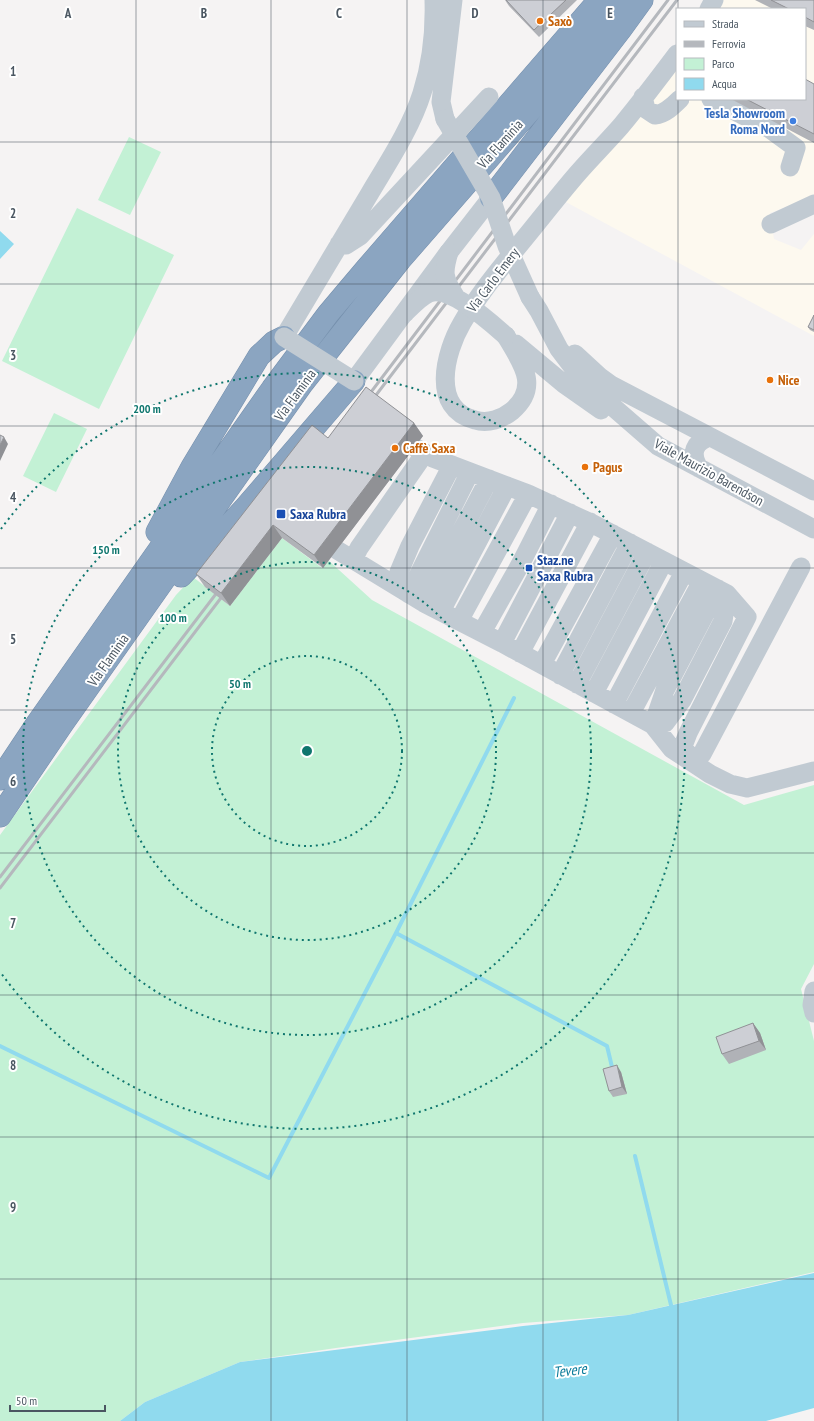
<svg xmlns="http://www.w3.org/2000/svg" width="814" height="1421" font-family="'PT Sans Narrow',sans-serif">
<rect width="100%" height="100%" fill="#f5f3f3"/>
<!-- commercial -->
<path fill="#fdf9ef" d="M 723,0 L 814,0 L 814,194 L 813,197 L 770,213 L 774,239 L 801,250 L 814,234 L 814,336 L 564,201 L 677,67 L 677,99 L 805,99 L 805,9 L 718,9 Z"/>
<!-- green -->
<path fill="#c3f1d5" d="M 129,137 L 161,152 L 130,215 L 98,200 Z
M 77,208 L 174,255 L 99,409 L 2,361 Z
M 54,413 L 87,429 L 56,492 L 23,476 Z
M 282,538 L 322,568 L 328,560 L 372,600 L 744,805 L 814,785 L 814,964 L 801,989 L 814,1041 L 814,1272 L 628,1315 L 523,1323 L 336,1348 L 240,1362 L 145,1402 L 120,1421 L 0,1421 L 0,835 L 176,595 L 193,577 L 230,606 Z"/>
<!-- water -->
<path fill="#90daee" d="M 0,231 L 14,244 L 0,259 Z
M 814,1273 L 814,1408 L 766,1421 L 120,1421 L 145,1402 L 240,1362 L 523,1326 L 628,1315 Z"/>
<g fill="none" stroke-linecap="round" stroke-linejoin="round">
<!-- stream -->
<path stroke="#90daee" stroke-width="4" d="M 514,698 L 396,933 L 607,1046 L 612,1067
M 0,1046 L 269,1178 L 396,933
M 635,1156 L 671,1305"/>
<!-- highway casing -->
<g stroke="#7690ad" stroke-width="23">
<path id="highway" d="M 491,198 L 621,29 L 642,0
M 157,532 L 192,467 L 259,356 L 274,342 L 284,337
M 181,576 L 244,509 L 354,381
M 0,779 L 38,722 L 272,389 L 328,314 L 366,269 L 599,0
M 0,816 L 63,723 L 302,384 L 400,260 L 536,104 L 624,0"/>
</g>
<!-- minor -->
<path stroke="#c1cad2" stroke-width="19" d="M 709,9 L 714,0
M 643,97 L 646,109 L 655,115 C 665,114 673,106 680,99
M 711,99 L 770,129 L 796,148 L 790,167
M 445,119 L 441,102 L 453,0
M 771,224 L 814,204
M 339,244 L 346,245 L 360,236 L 489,97
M 530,297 L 539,311 L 559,349 L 578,374 L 597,393 L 658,446 L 814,529
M 506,336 C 521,362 541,386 512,411 C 502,419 488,424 475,420 C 430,409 445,352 462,323 C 478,295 499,270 519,245 C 539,221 558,196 578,173 C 592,157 607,142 621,126 C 640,103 659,78 677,54
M 284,337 C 313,289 341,241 370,193 C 389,161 411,128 422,93 C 432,62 435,32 434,0
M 516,344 L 564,384 L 601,410
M 575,354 L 600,377 L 611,385 L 814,491
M 354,381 L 449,252 L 491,198
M 416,448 L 433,458 L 528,494 L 593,524 L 727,594 L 747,617 L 688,733 L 683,746 L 692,762
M 699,468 C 690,453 694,442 710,437
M 337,550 L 424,603 L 502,643 L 653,725 L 672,749 L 710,774 L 730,784 L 747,788 L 814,771
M 353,560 L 359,548 L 425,453
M 409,594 L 399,572 L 410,546 L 452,465
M 409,594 L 470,472
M 424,603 L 489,479
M 441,611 L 507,486
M 459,621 L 528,494
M 482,632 L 521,563 L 551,504
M 502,643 L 570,513
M 520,653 L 590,522
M 542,664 L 613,534
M 560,675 L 630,543
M 577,684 L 647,552
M 594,693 L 664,561
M 614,704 L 684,572
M 631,713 L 702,581
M 653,725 L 665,723 L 682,700 L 723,621 L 727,594
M 653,725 L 665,690 L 718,589
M 692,762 L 702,754 L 801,567
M 814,991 L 812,1005 L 814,1013"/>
<!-- highway -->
<use href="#highway" stroke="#8ba5c1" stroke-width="22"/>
<!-- rail -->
<path stroke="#b5b8bd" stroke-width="3" d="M 365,400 L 668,0
M 370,403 L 677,0
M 0,877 L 222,586
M 0,888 L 227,590"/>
<!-- minor-bridge -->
<path stroke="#c1cad2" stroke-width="19" d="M 445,119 L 491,198 L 507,246 L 530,297
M 449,252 C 443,272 443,278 455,296
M 405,313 C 412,306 420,297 429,293 C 450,285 491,323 506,336
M 284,337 L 354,381"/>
</g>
<!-- wall -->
<path fill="#b0b2b7" d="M 505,0 L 577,0 L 539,37 L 509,6 Z
M 755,0 L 814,0 L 814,30 L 805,26 L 805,9 L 773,9 Z
M 814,84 L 814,143 L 731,99 L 805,99 Z
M 814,315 L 814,332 L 810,330 L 808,327 Z
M 414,423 L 423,436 L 323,568 L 282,538 L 230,606 L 205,587 L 196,574 L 328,438 Z
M 753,1023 L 760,1033 L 766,1050 L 729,1064 L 722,1054 Z
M 621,1072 L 627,1094 L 613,1097 L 609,1091 Z"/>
<!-- shaded-wall -->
<path fill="#909195" d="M 414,423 L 423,436 L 323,568 L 314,555 Z
M 4,437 L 8,444 L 0,461 L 0,445 Z
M 273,525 L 282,538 L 230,606 L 221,593 Z
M 753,1023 L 760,1033 L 766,1050 L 759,1041 Z
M 617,1065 L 621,1072 L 627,1094 L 622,1087 Z"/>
<!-- building -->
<path fill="#cdcfd5" stroke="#909195" d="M 506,0 L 566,0 L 534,30 Z
M 771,0 L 814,0 L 814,22 L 805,17 L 805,9 L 789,9 Z
M 805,79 L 814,84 L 814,134 L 746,99 L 805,99 Z
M 814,315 L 814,330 L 808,327 Z
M 366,387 L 414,423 L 314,555 L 273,525 L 221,593 L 196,574 L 312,425 L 328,438 Z
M 0,435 L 4,437 L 0,445 Z
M 753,1023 L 759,1041 L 722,1054 L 716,1037 Z
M 617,1065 L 622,1087 L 609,1091 L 603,1069 Z"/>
<!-- grid -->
<path fill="none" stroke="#4a5661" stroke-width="1" stroke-opacity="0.55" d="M 136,0 L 136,1421M 271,0 L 271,1421M 407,0 L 407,1421M 543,0 L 543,1421M 678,0 L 678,9M 678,99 L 678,1421M 0,142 L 814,142M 0,284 L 814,284M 0,426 L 814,426M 0,568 L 814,568M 0,710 L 814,710M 0,853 L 814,853M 0,995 L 814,995M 0,1137 L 814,1137M 0,1279 L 814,1279"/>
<!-- distance rings -->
<g fill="none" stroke="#0f766e" stroke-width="2" stroke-dasharray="2 4">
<circle cx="307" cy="751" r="95"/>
<circle cx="307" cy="751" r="189"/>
<circle cx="307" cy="751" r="284"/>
<path d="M1 529A378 378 0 1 1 1 973"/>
</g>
<!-- markers -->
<g fill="#e8710a" stroke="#fff" stroke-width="1.5">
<circle cx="540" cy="21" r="4"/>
<circle cx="770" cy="380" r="4"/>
<circle cx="395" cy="448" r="4"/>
<circle cx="585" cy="467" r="4"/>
</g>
<circle fill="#3f7fe0" stroke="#fff" stroke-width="1.5" cx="793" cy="121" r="4"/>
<g fill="#1a4fb4" stroke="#fff" stroke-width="1.5">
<rect x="276" y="509" width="10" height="10" rx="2"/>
<rect x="525" y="564" width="8" height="8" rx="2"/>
</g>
<g text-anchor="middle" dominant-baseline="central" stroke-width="4" stroke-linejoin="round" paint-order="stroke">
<!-- food labels -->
<g font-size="14" font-weight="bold" fill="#c56008" stroke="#fff" text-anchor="start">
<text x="548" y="21">Saxò</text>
<text x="778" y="380">Nice</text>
<text x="403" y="448">Caffè Saxa</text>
<text x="593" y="467">Pagus</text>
</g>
<!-- shop labels -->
<g font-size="14" font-weight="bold" fill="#366cbe" stroke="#fff" text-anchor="end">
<text x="785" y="113">Tesla Showroom<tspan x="785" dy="16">Roma Nord</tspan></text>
</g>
<!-- street labels -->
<g font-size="14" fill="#4a5661" stroke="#fff">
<text transform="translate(500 144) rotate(-48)">Via Flaminia</text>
<text transform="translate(493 280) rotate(-53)">Via Carlo Emery</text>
<text transform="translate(295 395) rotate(-54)">Via Flaminia</text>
<text transform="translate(709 472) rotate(29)">Viale Maurizio Barendson</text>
<text transform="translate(108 660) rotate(-55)">Via Flaminia</text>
</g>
<!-- transit labels -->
<g font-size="14" font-weight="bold" fill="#164399" stroke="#fff" text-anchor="start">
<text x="290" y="514">Saxa Rubra</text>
<text x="537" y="560">Staz.ne<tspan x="537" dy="16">Saxa Rubra</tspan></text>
</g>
<!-- water labels -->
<g font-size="15" font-style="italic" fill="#0c7c9b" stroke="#fff">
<text transform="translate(570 1370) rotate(-7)">Tevere</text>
</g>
</g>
<g font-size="13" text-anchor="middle" font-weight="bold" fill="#4a5661" stroke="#fff" stroke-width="4" stroke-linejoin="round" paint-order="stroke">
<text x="68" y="18">A</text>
<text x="204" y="18">B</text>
<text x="339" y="18">C</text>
<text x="475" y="18">D</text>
<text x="610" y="18">E</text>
<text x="13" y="76">1</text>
<text x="13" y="218">2</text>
<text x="13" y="360">3</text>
<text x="13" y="502">4</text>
<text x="13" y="644">5</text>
<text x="13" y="786">6</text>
<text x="13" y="928">7</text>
<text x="13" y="1070">8</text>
<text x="13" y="1212">9</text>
</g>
<circle cx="307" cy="751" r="6" fill="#0f766e" stroke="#fff" stroke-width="2"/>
<g font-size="12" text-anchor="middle" font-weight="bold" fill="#0f766e" stroke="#fff" stroke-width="4" stroke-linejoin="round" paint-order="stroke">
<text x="147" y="413">200 m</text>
<text x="106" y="554">150 m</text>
<text x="173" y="622">100 m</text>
<text x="240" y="688">50 m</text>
</g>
<!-- legend -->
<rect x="676" y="8" width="130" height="92" fill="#ffffff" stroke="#b7bbc0"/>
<rect x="684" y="21" width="20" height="6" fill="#c1cad2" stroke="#b7bbc0"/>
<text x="712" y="28" font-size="12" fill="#4a5661">Strada</text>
<rect x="684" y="41" width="20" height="6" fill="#b5b8bd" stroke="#b7bbc0"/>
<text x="712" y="48" font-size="12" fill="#4a5661">Ferrovia</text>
<rect x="684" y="58" width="20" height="12" fill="#c3f1d5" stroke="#b7bbc0"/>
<text x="712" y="68" font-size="12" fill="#4a5661">Parco</text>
<rect x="684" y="78" width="20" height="12" fill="#90daee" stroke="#b7bbc0"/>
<text x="712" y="88" font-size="12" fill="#4a5661">Acqua</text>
<!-- scale -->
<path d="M10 1405v6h95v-6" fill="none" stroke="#4a5661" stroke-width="2"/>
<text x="16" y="1405" font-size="12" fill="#4a5661" stroke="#ffffff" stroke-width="3" paint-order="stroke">50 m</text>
</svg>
